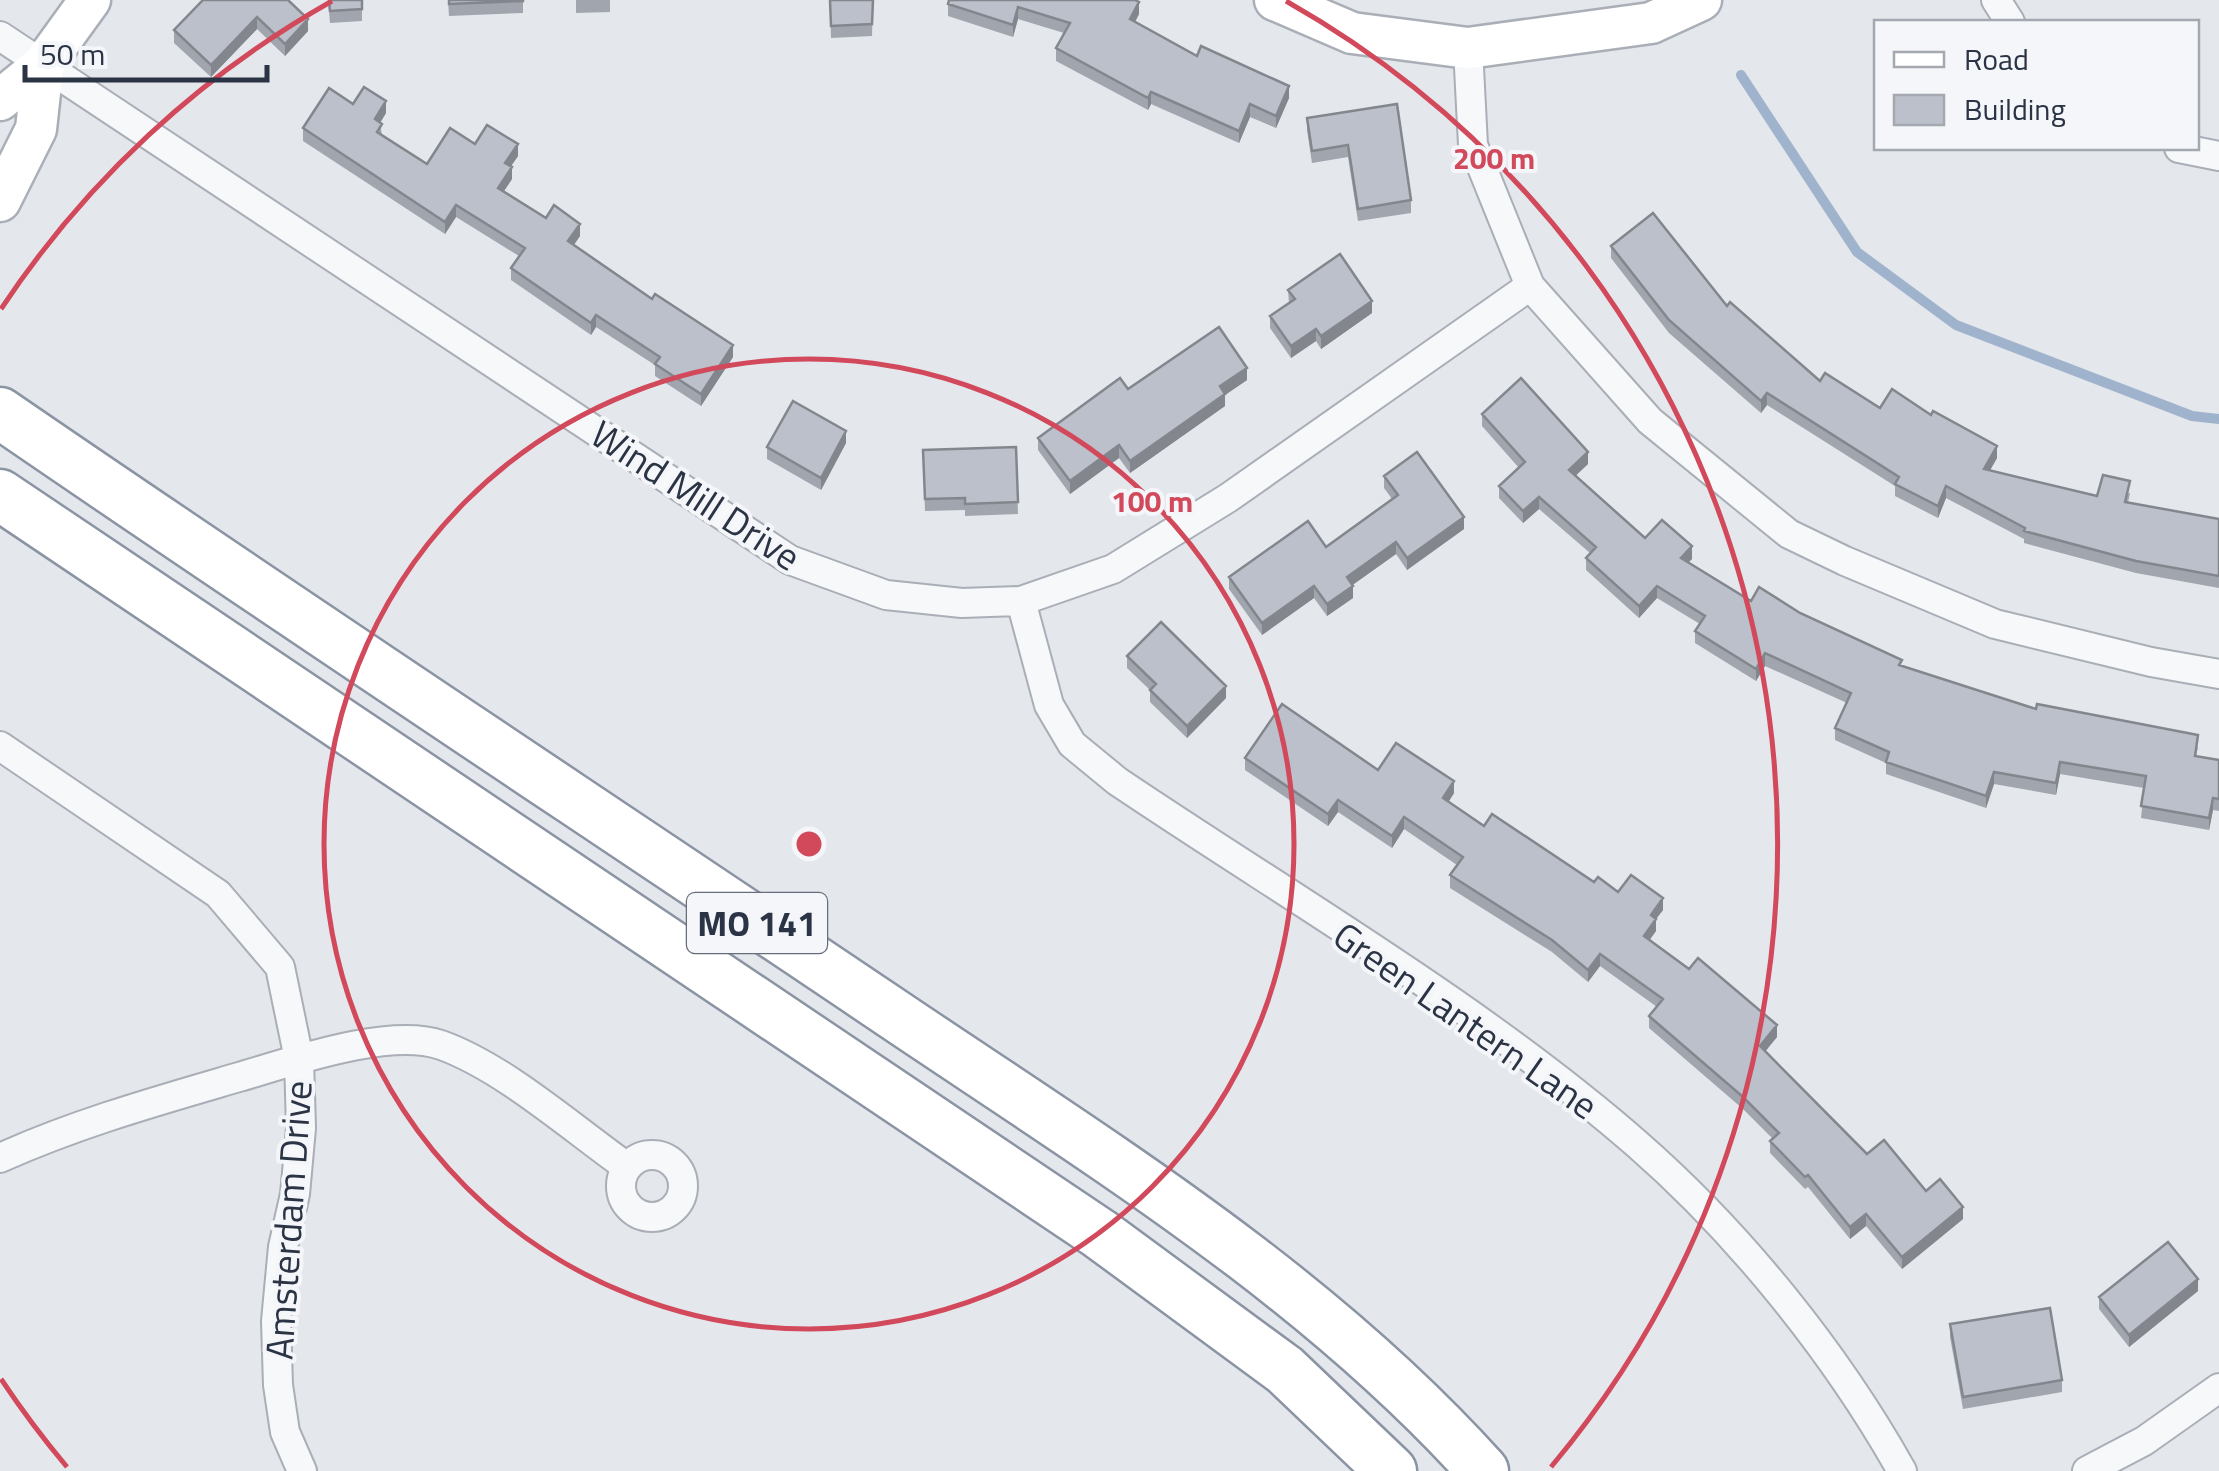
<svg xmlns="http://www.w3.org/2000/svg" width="2219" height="1471" font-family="'Titillium Web',sans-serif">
<rect width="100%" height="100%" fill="#e4e7ec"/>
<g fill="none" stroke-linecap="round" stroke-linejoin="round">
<!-- stream -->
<path stroke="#9fb4cc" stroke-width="10" d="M 1741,75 L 1857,252 L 1956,325 L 2192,416 L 2219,419"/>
<!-- street casing -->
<g stroke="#a9aeb7" stroke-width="32">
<path id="street" d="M 1996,0 L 2010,22
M 0,36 L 790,560 L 886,595 L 962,603 L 1021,601 L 1113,569 L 1228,498 L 1530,286
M 1468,48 L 1473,145 L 1530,286 L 1650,421 L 1789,534 L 1845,561 L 1995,624 L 2151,662 L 2219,674
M 2179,148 L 2219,156
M 1021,601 L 1049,705 L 1072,744 L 1117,781 C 1289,897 1480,1007 1637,1144 C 1740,1234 1835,1352 1902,1471
M 0,746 L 218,894 L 280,967 L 299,1059 L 301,1128 L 295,1194 L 283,1247 L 276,1321 L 278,1385 L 285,1432 L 302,1471
M621 1186a31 31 0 1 1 62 0a31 31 0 1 1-62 0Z
M 0,1158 C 78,1123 157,1101 239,1077 C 291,1062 389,1027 441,1045 C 503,1067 572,1128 627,1167
M 2087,1471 L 2144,1441 L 2219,1388"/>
</g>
<!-- secondary casing -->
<g stroke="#a9aeb7" stroke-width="45">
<path id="secondary" d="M 1275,0 L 1352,33 L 1468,48 L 1651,23 L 1701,0
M 0,100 L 43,65 L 90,0
M 0,201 L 36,129 L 43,65"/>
</g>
<!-- highway casing -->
<g stroke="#8b94a3" stroke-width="55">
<path id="highway" d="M 0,413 C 293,614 589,809 883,1007 C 1093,1149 1312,1281 1483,1471
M 0,495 L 1100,1234 L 1285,1370 L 1391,1471"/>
</g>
<!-- street -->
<use href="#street" stroke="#f7f8fa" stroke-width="28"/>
<!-- secondary -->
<use href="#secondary" stroke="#fff" stroke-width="40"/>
<!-- highway -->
<use href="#highway" stroke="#fff" stroke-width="50"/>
</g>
<!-- wall -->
<path fill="#a1a5ae" d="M 203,0 L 308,31 L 285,56 L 257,29 L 211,77 L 174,43 L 174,30 Z
M 328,0 L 362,0 L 362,21 L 330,23 Z
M 448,0 L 523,0 L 523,13 L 449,16 Z
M 576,0 L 610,0 L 610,12 L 576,13 Z
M 830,0 L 873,0 L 872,36 L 831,38 Z
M 948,4 L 1139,14 L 1135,22 L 1197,56 L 1289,98 L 1276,128 L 1250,117 L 1239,143 L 1151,104 L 1148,110 L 1056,61 L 1056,48 L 1064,33 L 1018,19 L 1013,37 L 948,16 Z
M 353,104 L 386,113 L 380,123 L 382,135 L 427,164 L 475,144 L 518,156 L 511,166 L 512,179 L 504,191 L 546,218 L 580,236 L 574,245 L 733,357 L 701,406 L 655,376 L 655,365 L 596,327 L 591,335 L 511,280 L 511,268 L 519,256 L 456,217 L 445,234 L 303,141 L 303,128 Z
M 1397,104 L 1411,200 L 1411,213 L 1358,221 L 1348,157 L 1312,163 L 1307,130 L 1307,118 Z
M 1611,246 L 1727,306 L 1820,381 L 1997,458 L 1990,470 L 2097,496 L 2130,493 L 2128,503 L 2219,519 L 2219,588 L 2136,573 L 2024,543 L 2024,539 L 1946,498 L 1938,518 L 1895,496 L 1895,486 L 1767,405 L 1761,413 L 1669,333 L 1611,258 Z
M 1288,290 L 1372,313 L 1321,349 L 1316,341 L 1291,358 L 1270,328 L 1270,316 L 1289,303 Z
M 1247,380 L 1225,395 L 1225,406 L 1130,473 L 1119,458 L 1070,494 L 1038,450 L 1038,438 L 1128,389 Z
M 1482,414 L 1588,464 L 1575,476 L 1645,538 L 1692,559 L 1688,562 L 1751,601 L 1800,613 L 1902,665 L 2036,709 L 2198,747 L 2196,756 L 2219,760 L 2219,811 L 2213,810 L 2209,830 L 2141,818 L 2144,788 L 2060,774 L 2056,795 L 1994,784 L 1986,808 L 1886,774 L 1886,763 L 1835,740 L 1835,728 L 1847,703 L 1765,666 L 1756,681 L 1695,643 L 1695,631 L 1700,624 L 1657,598 L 1639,618 L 1586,570 L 1586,558 L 1590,553 L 1539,509 L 1523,523 L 1499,498 L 1499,486 L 1519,468 L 1482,426 Z
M 846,443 L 821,490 L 767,459 L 767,447 Z
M 1016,447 L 1018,514 L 965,516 L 965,510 L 925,511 L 923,450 Z
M 1384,476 L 1464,529 L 1407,570 L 1396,554 L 1352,585 L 1353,598 L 1327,616 L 1314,598 L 1262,635 L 1229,589 L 1229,577 L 1326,547 L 1392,499 L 1384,488 Z
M 1127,656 L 1226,698 L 1187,738 L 1150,702 L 1150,690 L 1127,668 Z
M 1245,758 L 1378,770 L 1454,793 L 1448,802 L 1484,826 L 1594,882 L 1663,910 L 1656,919 L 1656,931 L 1649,940 L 1777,1037 L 1765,1051 L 1867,1154 L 1926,1191 L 1963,1219 L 1902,1269 L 1866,1226 L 1850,1239 L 1808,1187 L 1805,1189 L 1770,1153 L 1770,1141 L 1773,1139 L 1743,1109 L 1649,1028 L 1649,1016 L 1657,1007 L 1600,966 L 1588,982 L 1552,952 L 1450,888 L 1450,875 L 1457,865 L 1404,829 L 1392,848 L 1338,812 L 1328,826 L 1245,770 Z
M 2198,1291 L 2129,1347 L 2099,1309 L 2099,1297 Z
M 1950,1324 L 2062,1380 L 2062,1392 L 1963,1409 L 1950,1337 Z"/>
<!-- shaded-wall -->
<path fill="#83868d" d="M 1139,2 L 1139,14 L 1130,32 L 1130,19 Z
M 1018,7 L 1018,19 L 1013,37 L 1013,25 Z
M 257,17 L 257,29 L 211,77 L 211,65 Z
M 308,19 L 308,31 L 285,56 L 285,44 Z
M 1289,86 L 1289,98 L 1276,128 L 1276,116 Z
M 1151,92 L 1151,104 L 1148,110 L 1148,98 Z
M 386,101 L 386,113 L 375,131 L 375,119 Z
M 1250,104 L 1250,117 L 1239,143 L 1239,131 Z
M 518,144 L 518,156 L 505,175 L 505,163 Z
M 512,167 L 512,179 L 498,200 L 498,188 Z
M 456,205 L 456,217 L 445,234 L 445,222 Z
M 580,224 L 580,236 L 568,253 L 568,241 Z
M 1372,301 L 1372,313 L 1321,349 L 1321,336 Z
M 596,315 L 596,327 L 591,335 L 591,323 Z
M 1316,329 L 1316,341 L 1291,358 L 1291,346 Z
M 733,345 L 733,357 L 701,406 L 701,394 Z
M 1247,368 L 1247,380 L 1225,395 L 1225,406 L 1130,473 L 1130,461 L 1220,386 Z
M 1767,393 L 1767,405 L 1761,413 L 1761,401 Z
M 846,431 L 846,443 L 821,490 L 821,478 Z
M 1119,445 L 1119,458 L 1070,494 L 1070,481 Z
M 1997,446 L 1997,458 L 1984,481 L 1984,469 Z
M 1588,452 L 1588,464 L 1569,482 L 1569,470 Z
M 1946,486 L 1946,498 L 1938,518 L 1938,506 Z
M 1539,497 L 1539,509 L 1523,523 L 1523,511 Z
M 1464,517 L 1464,529 L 1407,570 L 1407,558 Z
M 1396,542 L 1396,554 L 1347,589 L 1347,577 Z
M 1692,546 L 1692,559 L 1681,570 L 1681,558 Z
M 1314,586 L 1314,598 L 1262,635 L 1262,623 Z
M 1353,586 L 1353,598 L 1327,616 L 1327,604 Z
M 1657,586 L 1657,598 L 1639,618 L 1639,606 Z
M 1765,653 L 1765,666 L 1756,681 L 1756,669 Z
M 1226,686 L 1226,698 L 1187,738 L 1187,726 Z
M 2060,762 L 2060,774 L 2056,795 L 2056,783 Z
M 1994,772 L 1994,784 L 1986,808 L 1986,796 Z
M 1454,781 L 1454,793 L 1443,811 L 1443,798 Z
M 2213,798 L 2213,810 L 2209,830 L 2209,818 Z
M 1338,800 L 1338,812 L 1328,826 L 1328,814 Z
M 1404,817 L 1404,829 L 1392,848 L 1392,836 Z
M 1663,898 L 1663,910 L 1656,919 L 1656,931 L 1644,948 L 1644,936 L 1651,915 Z
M 1600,954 L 1600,966 L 1588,982 L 1588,970 Z
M 1777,1025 L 1777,1037 L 1760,1058 L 1760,1046 Z
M 1963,1207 L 1963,1219 L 1902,1269 L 1902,1257 Z
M 1866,1214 L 1866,1226 L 1850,1239 L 1850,1227 Z
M 2198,1279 L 2198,1291 L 2129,1347 L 2129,1335 Z"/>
<!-- building -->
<path fill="#bbc0ca" stroke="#83868d" stroke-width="2.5" d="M 203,0 L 288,0 L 308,19 L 285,44 L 257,17 L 211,65 L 174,30 Z
M 329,0 L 362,0 L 362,9 L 330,11 Z
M 449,0 L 523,0 L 523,1 L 449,4 Z
M 830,0 L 873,0 L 872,24 L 831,26 Z
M 949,0 L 1135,0 L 1139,2 L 1130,19 L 1197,56 L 1201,46 L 1289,86 L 1276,116 L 1250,104 L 1239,131 L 1151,92 L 1148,98 L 1056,48 L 1070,23 L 1018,7 L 1013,25 L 948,4 Z
M 364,87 L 386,101 L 375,119 L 382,124 L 377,132 L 427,164 L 450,128 L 475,144 L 487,125 L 518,144 L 505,163 L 512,167 L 498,188 L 546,218 L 554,205 L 580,224 L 568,241 L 652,299 L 655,294 L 733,345 L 701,394 L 655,364 L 660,357 L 596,315 L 591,323 L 511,268 L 525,248 L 456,205 L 445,222 L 303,128 L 329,88 L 353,104 Z
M 1397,104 L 1411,200 L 1358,209 L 1348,145 L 1312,151 L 1307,118 Z
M 1653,213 L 1727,306 L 1730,302 L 1820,381 L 1825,373 L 1880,408 L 1892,389 L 1931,415 L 1933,411 L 1997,446 L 1984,469 L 2097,496 L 2103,475 L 2130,481 L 2125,502 L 2219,519 L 2219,576 L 2136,561 L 2024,531 L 2025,528 L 1946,486 L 1938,506 L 1895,484 L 1899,477 L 1767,393 L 1761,401 L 1669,320 L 1611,246 Z
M 1340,254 L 1372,301 L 1321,336 L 1316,329 L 1291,346 L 1270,316 L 1295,299 L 1288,290 Z
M 1219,327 L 1247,368 L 1220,386 L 1225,394 L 1130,461 L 1119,445 L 1070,481 L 1038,438 L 1120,378 L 1128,389 Z
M 1521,378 L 1588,452 L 1569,470 L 1645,538 L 1662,520 L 1692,546 L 1681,558 L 1751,601 L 1759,587 L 1800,613 L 1902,660 L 1899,665 L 2036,709 L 2037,704 L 2198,735 L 2195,756 L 2219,760 L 2219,799 L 2213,798 L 2209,818 L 2141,806 L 2146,776 L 2060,762 L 2056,783 L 1994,772 L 1986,796 L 1886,762 L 1889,752 L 1835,728 L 1851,693 L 1765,653 L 1756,669 L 1695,631 L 1705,616 L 1657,586 L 1639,606 L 1586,558 L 1596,547 L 1539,497 L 1523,511 L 1499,486 L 1525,462 L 1482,414 Z
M 793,401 L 846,431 L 821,478 L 767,447 Z
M 1016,447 L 1018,502 L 965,504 L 965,498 L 925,499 L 923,450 Z
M 1417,452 L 1464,517 L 1407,558 L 1396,542 L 1347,577 L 1353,586 L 1327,604 L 1314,586 L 1262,623 L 1229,577 L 1308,521 L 1326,547 L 1398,495 L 1384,476 Z
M 1161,622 L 1226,686 L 1187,726 L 1150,690 L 1156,684 L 1127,656 Z
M 1282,704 L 1378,770 L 1396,743 L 1454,781 L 1443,798 L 1484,826 L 1492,814 L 1594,882 L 1598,877 L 1618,892 L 1631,875 L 1663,898 L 1651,915 L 1656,919 L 1644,936 L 1689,969 L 1698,958 L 1777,1025 L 1760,1046 L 1867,1154 L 1884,1140 L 1926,1191 L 1940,1179 L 1963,1207 L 1902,1257 L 1866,1214 L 1850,1227 L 1808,1175 L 1805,1177 L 1770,1141 L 1779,1133 L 1743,1097 L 1649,1016 L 1663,999 L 1600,954 L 1588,970 L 1552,940 L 1450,875 L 1463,857 L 1404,817 L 1392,836 L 1338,800 L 1328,814 L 1245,758 Z
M 2168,1242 L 2198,1279 L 2129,1335 L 2099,1297 Z
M 2050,1308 L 2062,1380 L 1963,1397 L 1950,1324 Z"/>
<!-- distance rings -->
<g fill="none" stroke="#d1495b" stroke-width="5">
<circle cx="809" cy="844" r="485"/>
<path d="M67 1467A969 969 0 0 1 1 1379M1 309A969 969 0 0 1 332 1M1286 1A969 969 0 0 1 1551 1467"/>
</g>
<g text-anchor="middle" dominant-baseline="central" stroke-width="8" stroke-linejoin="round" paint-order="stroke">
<!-- shield labels -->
<rect fill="#f4f6f9" stroke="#676e7b" stroke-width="2.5" x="687" y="893" width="140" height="60" rx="8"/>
<g font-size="35" font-weight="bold" fill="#2b3445">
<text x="757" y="923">MO 141</text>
</g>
<!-- street labels -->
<g font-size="38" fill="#2b3445" stroke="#f4f6f9">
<text transform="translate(696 495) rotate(33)">Wind Mill Drive</text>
<text transform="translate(1466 1020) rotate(35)">Green Lantern Lane</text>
<text transform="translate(288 1220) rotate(-86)">Amsterdam Drive</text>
</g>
</g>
<circle cx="809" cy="844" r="15" fill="#d1495b" stroke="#f4f6f9" stroke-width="5"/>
<g font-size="30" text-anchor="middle" font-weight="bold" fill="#d1495b" stroke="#f4f6f9" stroke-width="8" stroke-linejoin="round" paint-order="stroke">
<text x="1494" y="169">200 m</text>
<text x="1152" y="512">100 m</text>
</g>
<!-- legend -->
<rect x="1874" y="20" width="325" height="130" fill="#f4f6f9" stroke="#a4a8b1" stroke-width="2.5"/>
<rect x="1894" y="52" width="50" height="15" fill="#ffffff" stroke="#a4a8b1" stroke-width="2.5"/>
<text x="1964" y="70" font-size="30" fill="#2b3445">Road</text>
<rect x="1894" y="95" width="50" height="30" fill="#bbc0ca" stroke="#a4a8b1" stroke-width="2.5"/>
<text x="1964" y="120" font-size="30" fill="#2b3445">Building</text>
<!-- scale -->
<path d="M25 65v15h242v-15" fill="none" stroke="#2b3445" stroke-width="5"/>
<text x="40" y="65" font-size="30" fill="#2b3445" stroke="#f4f6f9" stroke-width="8" paint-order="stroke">50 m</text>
</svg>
